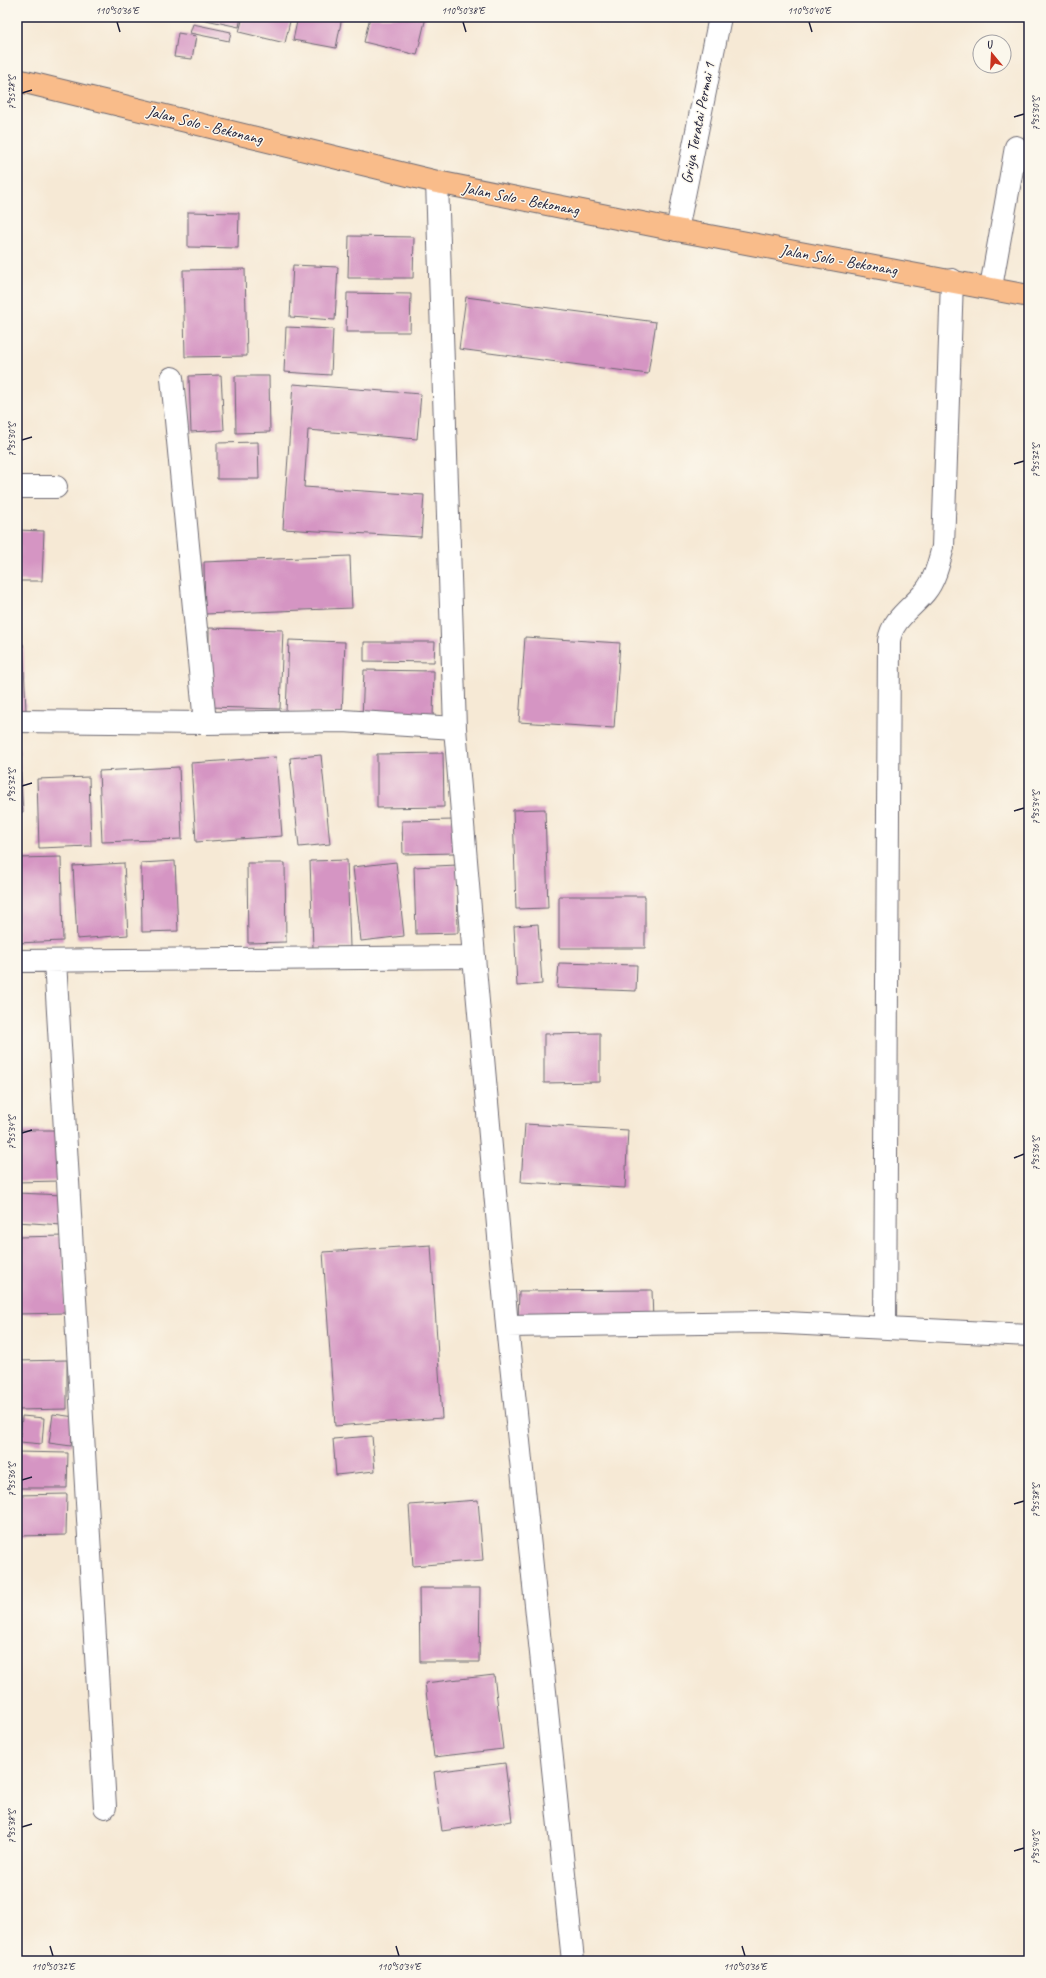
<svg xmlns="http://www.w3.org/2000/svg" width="1046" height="1978" font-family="Caveat,sans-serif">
<rect width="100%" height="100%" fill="#fbf7ec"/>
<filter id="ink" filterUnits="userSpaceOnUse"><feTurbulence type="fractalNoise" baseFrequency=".025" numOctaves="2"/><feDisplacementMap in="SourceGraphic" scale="8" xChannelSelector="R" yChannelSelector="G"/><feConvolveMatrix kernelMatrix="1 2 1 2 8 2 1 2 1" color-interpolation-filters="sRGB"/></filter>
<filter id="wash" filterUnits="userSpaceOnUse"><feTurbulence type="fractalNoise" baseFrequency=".012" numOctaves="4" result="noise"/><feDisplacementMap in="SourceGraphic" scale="16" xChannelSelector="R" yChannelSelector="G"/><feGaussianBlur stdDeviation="0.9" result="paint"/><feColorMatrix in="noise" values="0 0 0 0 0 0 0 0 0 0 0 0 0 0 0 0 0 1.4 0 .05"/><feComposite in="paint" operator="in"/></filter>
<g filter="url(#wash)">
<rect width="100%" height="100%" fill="#f6e9d5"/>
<g id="blocks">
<!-- building -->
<path fill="#d595c3" d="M 192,17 L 241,17 L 239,27 Z
M 243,17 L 291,17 L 285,43 L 239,32 Z
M 298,17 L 342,17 L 336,48 L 293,40 Z
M 370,17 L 426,17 L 417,55 L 364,42 Z
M 193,24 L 231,32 L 229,41 L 190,33 Z
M 178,33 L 196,36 L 192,59 L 174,57 Z
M 188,212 L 239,213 L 238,248 L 188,247 Z
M 349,236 L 414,237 L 413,278 L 348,278 Z
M 293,265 L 338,267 L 335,320 L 290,317 Z
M 245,269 L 247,356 L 185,357 L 183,270 Z
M 347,293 L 411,294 L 410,332 L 346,332 Z
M 466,297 L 656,322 L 648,374 L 459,349 Z
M 286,327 L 333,329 L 331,375 L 284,372 Z
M 221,375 L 224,430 L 191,432 L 189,376 Z
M 235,376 L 269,376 L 270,432 L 236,433 Z
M 293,384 L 421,394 L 417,439 L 308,430 L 304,487 L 424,495 L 421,537 L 283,529 Z
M 258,442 L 259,479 L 217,479 L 217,443 Z
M 17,530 L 44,531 L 42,581 L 17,581 Z
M 350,556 L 352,608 L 205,614 L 204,562 Z
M 209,628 L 283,630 L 280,709 L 209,707 Z
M 525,637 L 620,643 L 614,728 L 519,722 Z
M 289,640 L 345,642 L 342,714 L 286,712 Z
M 364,642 L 435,642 L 434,662 L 364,661 Z
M 17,644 L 23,644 L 26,711 L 17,711 Z
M 364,670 L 434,671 L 433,720 L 362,719 Z
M 17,745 L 19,745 L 23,812 L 17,813 Z
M 443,753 L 444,807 L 377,808 L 377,754 Z
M 321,755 L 330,844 L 299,847 L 290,758 Z
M 276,757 L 282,836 L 196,842 L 191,763 Z
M 179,767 L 182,839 L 102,842 L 99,771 Z
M 89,777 L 91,846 L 39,848 L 37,779 Z
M 545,809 L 548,908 L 516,909 L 513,810 Z
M 455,820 L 456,853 L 403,854 L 402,821 Z
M 61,857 L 63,941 L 17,943 L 17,858 Z
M 347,860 L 350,947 L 313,948 L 310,861 Z
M 175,861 L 178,931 L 142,932 L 141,863 Z
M 396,862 L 404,936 L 361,941 L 353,867 Z
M 124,863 L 128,935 L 77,939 L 73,866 Z
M 247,863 L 285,863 L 286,942 L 248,943 Z
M 457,865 L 458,933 L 416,934 L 414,867 Z
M 559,896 L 645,896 L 645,948 L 559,948 Z
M 538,924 L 542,984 L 517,986 L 514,926 Z
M 559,963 L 637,965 L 636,991 L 557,988 Z
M 600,1033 L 600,1082 L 544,1083 L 544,1034 Z
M 525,1124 L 628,1130 L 625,1188 L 521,1182 Z
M 17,1130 L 59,1130 L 59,1181 L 17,1182 Z
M 17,1193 L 63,1195 L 62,1225 L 17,1222 Z
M 64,1236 L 65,1313 L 17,1314 L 17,1237 Z
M 431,1245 L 442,1418 L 335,1426 L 323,1252 Z
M 652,1290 L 653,1322 L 518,1322 L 519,1291 Z
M 67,1360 L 67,1409 L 17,1410 L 17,1361 Z
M 53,1414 L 75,1417 L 71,1446 L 49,1443 Z
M 22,1416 L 44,1418 L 42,1444 L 20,1442 Z
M 372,1436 L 375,1471 L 336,1475 L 333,1439 Z
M 17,1452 L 68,1453 L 67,1488 L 17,1488 Z
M 67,1494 L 66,1535 L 17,1536 L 17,1495 Z
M 478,1500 L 483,1560 L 413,1566 L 409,1505 Z
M 419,1588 L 480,1588 L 479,1662 L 420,1662 Z
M 494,1675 L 503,1749 L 434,1757 L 425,1683 Z
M 505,1763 L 512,1821 L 442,1831 L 434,1772 Z"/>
</g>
</g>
<g filter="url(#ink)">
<use href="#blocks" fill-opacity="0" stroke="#6c6871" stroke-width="1"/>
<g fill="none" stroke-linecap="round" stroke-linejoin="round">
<!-- minor casing -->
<g stroke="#6c6871" stroke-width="24">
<path id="minor" d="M 437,182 L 455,728 L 474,957 L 507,1326 L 573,1961
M 677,230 L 720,17
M 991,287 L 1016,147
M 172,378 L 205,723
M 17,487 L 56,487
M 17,721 L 205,723 L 343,721 L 455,728
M 17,961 L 474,957
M 55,961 L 105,1807
M 507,1326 L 766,1322 L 1029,1335
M 885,1328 L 889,641 C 892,619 911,609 925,592 C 935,580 939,562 943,547 L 952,280"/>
</g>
<!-- major casing -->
<g stroke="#6c6871" stroke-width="24">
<path id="major" d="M 17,80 L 437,182 L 677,230 L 1029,296"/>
</g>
<!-- minor -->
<use href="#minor" stroke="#fff" stroke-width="22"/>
<!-- major -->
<use href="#major" stroke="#f9bc8a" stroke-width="22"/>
</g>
</g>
<!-- ticks -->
<path fill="none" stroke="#22223b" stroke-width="1.5" d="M 117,22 L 120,32M 463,22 L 466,32M 809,22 L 812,32M 22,93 L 32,90M 1014,117 L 1024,114M 22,440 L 32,437M 1014,464 L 1024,461M 22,786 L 32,783M 1014,811 L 1024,808M 22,1133 L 32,1130M 1014,1158 L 1024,1154M 22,1480 L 32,1477M 1014,1504 L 1024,1501M 22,1827 L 32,1824M 1014,1851 L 1024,1848M 50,1946 L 53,1956M 396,1946 L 399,1956M 742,1946 L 745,1956"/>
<g text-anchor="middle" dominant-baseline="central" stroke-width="3" stroke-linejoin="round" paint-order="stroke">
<!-- street labels -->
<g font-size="16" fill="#22223b" stroke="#fbf7ec">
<text transform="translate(698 123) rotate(-79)">Griya Teratai Permai 1</text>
<text transform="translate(205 125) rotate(14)">Jalan Solo - Bekonang</text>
<text transform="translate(521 199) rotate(11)">Jalan Solo - Bekonang</text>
<text transform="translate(839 260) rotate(10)">Jalan Solo - Bekonang</text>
</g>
</g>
<!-- margin -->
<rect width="1046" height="1978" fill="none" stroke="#fbf7ec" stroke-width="44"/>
<!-- north arrow -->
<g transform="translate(992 54) rotate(342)"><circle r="19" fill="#fbf7ec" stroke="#a4a2a5"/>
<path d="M0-3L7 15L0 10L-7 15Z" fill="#c8321e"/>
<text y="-6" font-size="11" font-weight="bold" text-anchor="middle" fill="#22223b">U</text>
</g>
<rect x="22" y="22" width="1002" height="1934" fill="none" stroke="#22223b" stroke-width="1.5"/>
<g font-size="10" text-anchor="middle" fill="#22223b">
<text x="117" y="14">110°50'36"E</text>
<text x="463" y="14">110°50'38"E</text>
<text x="809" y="14">110°50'40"E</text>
<text transform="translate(11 93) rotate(-90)" y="4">7°35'28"S</text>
<text transform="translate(1035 114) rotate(-90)" y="4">7°35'30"S</text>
<text transform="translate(11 440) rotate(-90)" y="4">7°35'30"S</text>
<text transform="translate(1035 461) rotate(-90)" y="4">7°35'32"S</text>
<text transform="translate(11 786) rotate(-90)" y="4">7°35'32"S</text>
<text transform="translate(1035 808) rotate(-90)" y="4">7°35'34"S</text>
<text transform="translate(11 1133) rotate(-90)" y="4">7°35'34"S</text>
<text transform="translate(1035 1154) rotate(-90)" y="4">7°35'36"S</text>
<text transform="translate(11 1480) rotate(-90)" y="4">7°35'36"S</text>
<text transform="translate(1035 1501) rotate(-90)" y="4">7°35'38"S</text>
<text transform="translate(11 1827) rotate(-90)" y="4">7°35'38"S</text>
<text transform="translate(1035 1848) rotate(-90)" y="4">7°35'40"S</text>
<text x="53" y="1970">110°50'32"E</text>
<text x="399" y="1970">110°50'34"E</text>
<text x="745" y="1970">110°50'36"E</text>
</g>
</svg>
